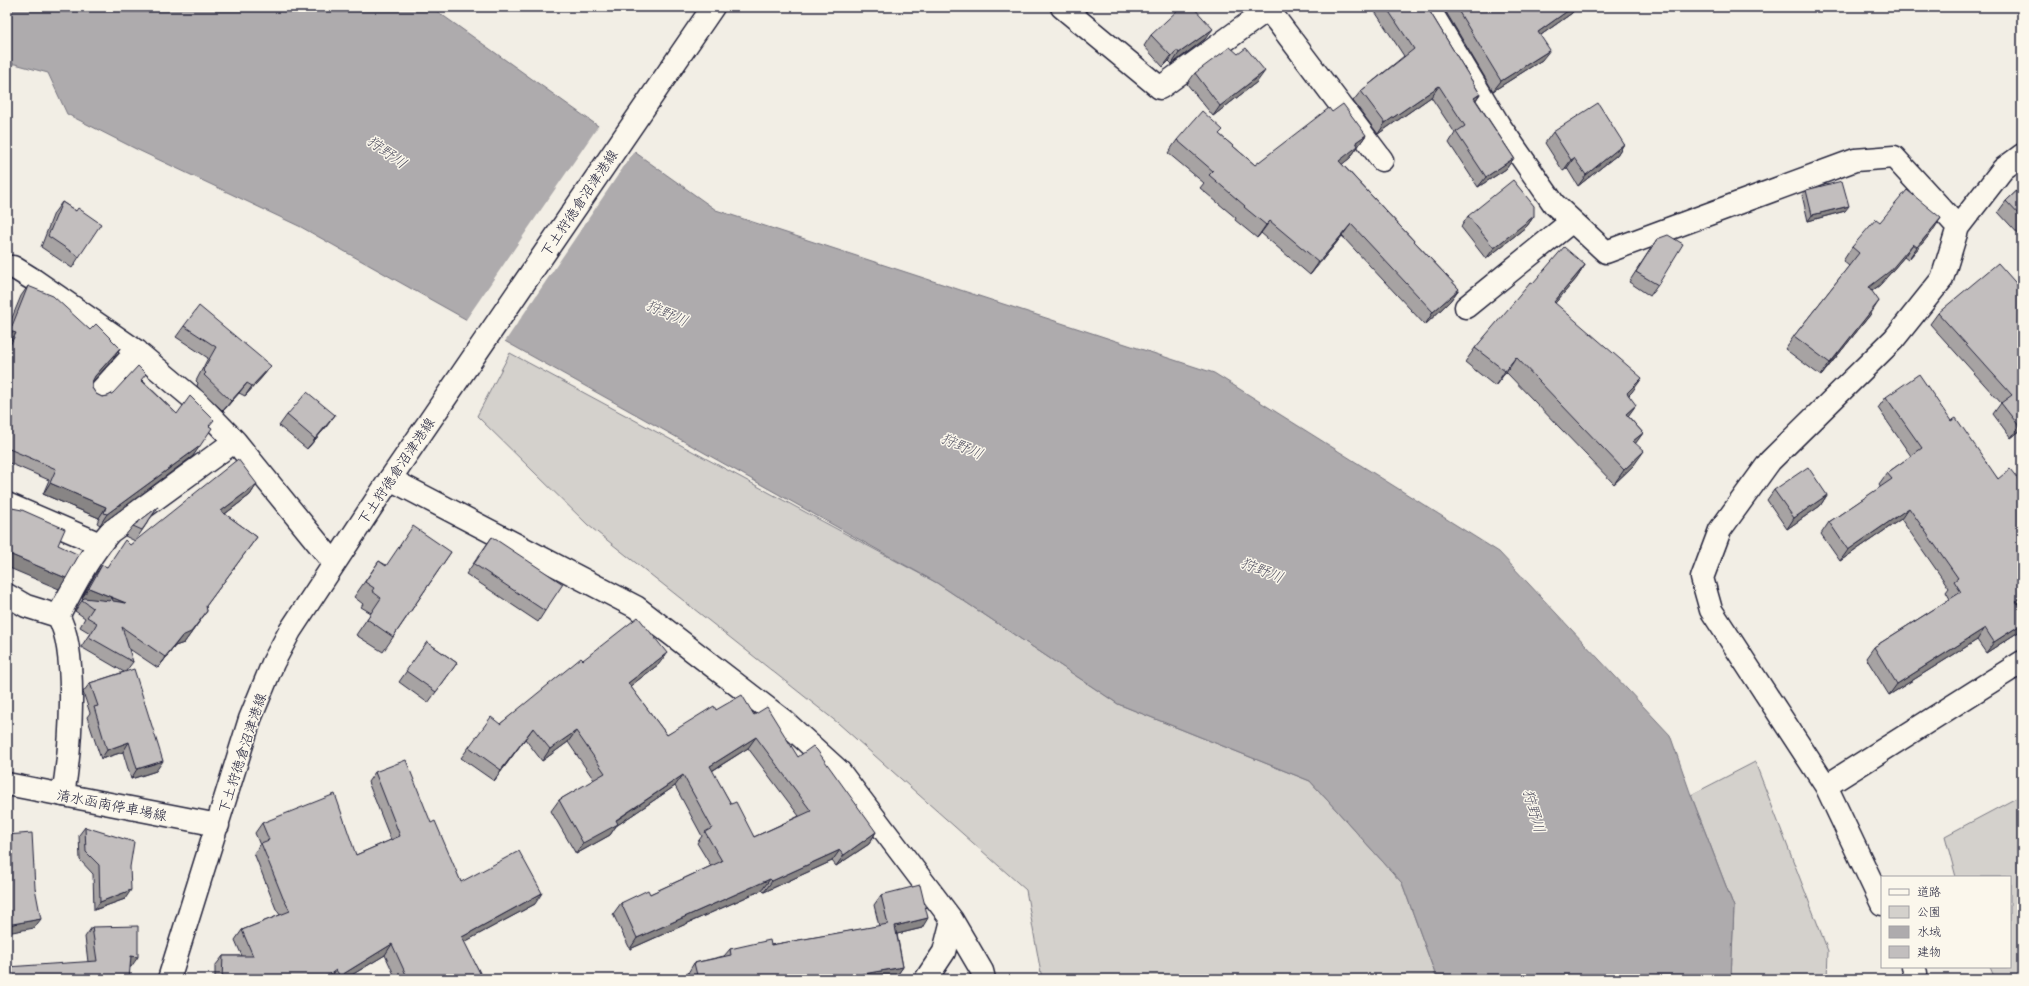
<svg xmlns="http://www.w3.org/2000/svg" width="2029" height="986" font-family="'Shantell Sans','Klee One',sans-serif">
<rect width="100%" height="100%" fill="#f2eee5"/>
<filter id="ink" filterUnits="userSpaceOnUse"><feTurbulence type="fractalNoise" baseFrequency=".025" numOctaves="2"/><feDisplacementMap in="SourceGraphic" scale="8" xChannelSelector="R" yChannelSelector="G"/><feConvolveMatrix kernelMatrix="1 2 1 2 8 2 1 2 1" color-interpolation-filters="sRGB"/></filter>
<g filter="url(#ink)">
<!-- green -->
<path fill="#d4d1cc" stroke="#7b7a84" d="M 510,353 L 937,583 L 1118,704 L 1310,781 L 1402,883 L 1437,979 L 1042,979 L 1026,890 L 838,723 L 588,525 L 477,416 Z
M 1755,762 L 1828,951 L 1827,979 L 1731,979 L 1734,907 L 1691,795 Z
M 2022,795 L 2022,979 L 1995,979 L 1990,967 L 2010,967 L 2010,877 L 1956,877 L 1945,836 Z"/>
<!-- water -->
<path fill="#aeabad" stroke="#76747f" d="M 7,7 L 431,7 L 716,210 L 1214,373 L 1499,552 L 1670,735 L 1691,795 L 1734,907 L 1731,979 L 1437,979 L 1402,883 L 1310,781 L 1118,704 L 937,583 L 301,227 L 136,149 L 67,114 L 48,73 L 15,64 L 7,64 Z"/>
<!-- pier -->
<path fill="#f2eee5" d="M 599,125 L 635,150 L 504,343 L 465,321 Z"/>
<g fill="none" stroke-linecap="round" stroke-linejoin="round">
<!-- street casing -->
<g stroke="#22223b" stroke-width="25">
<path id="street" d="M 1062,7 L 1160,88 L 1271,7
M 1428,7 L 1499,125 L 1554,204 L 1606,252 L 1855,160 L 1894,157 L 1958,227
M 1268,9 L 1382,160
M 7,267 L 13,267 L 34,280 L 135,350 L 197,402 L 235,441 L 334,563
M 1466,307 L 1572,221
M 97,395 L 137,351
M 390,479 L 636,607 L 784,721 L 840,772 L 952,920 L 982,971 L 984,979
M 7,504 L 100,544
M 7,595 L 26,606 L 58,616 C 79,651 70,754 63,795
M 58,616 C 74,587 88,557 110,532 L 235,441
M 1826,786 L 2022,662
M 1882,904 L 1826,786 L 1711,610 L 1702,578 L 1720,530 L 1770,461 L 1894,339 L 1942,279 L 1958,227 L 2003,169 L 2022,155
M 1913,967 L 1916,973
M 926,979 L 944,952 L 952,920"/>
</g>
<!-- secondary casing -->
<g stroke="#22223b" stroke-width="25">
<path id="secondary" d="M 7,784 L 218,825
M 169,979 L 250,719 L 273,663 L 290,631 L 390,479 L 713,7"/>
</g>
<!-- street -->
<use href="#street" stroke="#fbf7ec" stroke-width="22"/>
<!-- secondary -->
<use href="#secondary" stroke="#fbf7ec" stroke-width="22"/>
</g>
<!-- wall -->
<path fill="#a7a3a3" stroke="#22223b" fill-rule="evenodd" d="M 1372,7 L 1427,7 L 1480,94 L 1476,100 L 1514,158 L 1506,169 L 1478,187 L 1449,143 L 1455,133 L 1431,97 L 1378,134 L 1353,101 L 1361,91 L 1404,56 Z
M 1443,7 L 1576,7 L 1572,13 L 1541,35 L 1542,60 L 1493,91 Z
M 1151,35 L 1205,39 L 1172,64 L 1169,61 L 1163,67 L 1144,46 Z
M 1195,73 L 1257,82 L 1213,116 L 1187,84 Z
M 1332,112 L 1366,135 L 1350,158 L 1342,164 L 1459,289 L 1450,301 L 1425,325 L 1342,236 L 1310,275 L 1261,233 L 1257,238 L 1235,220 L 1236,218 L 1200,188 L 1204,183 L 1168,153 L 1177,140 L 1220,135 L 1255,165 Z
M 1553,132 L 1624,144 L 1617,155 L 1578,186 L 1567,168 L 1563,171 L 1545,143 Z
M 2022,186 L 2022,238 L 1998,212 L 2006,201 Z
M 1806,190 L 1845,211 L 1808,221 L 1802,195 Z
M 62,202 L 76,211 L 79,257 L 72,268 L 41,247 L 54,213 Z
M 1468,216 L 1534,216 L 1527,226 L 1486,259 L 1461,227 Z
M 1880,222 L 1932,232 L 1908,260 L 1904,257 L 1880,285 L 1872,291 L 1870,315 L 1821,376 L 1785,349 L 1794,336 L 1849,266 L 1843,261 L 1852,247 Z
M 1657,239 L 1658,285 L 1650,296 L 1629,282 Z
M 1585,265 L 1576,279 L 1555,303 L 1632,392 L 1629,395 L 1628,416 L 1643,433 L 1635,443 L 1634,465 L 1614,484 L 1506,372 L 1495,386 L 1465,362 L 1475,348 L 1533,283 Z
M 28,286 L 90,330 L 120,348 L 113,359 L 92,381 L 92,388 L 96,394 L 102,397 L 108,396 L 142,380 L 177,414 L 210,426 L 193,456 L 100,525 L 97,523 L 99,518 L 43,494 L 49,480 L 7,462 L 7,347 L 8,344 L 7,343 L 7,330 L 21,296 Z
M 2022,290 L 2022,429 L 2011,438 L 1993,414 L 2001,403 L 1930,324 L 1938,313 Z
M 184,326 L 271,366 L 263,376 L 245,396 L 239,393 L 223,411 L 197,386 L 198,383 L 196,381 L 208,358 L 176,337 Z
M 1886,397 L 1951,421 L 1998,479 L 2019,606 L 2020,631 L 1986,653 L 1977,640 L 1889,695 L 1866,658 L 1874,647 L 1950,599 L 1946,592 L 1949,588 L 1901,519 L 1840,561 L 1821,534 L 1829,522 L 1881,487 L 1879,484 L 1887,473 L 1911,456 L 1878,408 Z
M 287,415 L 327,426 L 307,449 L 279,426 Z
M 257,484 L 250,495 L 225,514 L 257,537 L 206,606 L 207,611 L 184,643 L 175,646 L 158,668 L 128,648 L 133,662 L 126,671 L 156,771 L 131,779 L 123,752 L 101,759 L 87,717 L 90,713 L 83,692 L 90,683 L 124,672 L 81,647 L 90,633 L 80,627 L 85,618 L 75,611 L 83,599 L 82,598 L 95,575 L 102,565 L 107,567 L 135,541 L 125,536 L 133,526 L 158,507 L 135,541 Z
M 1774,490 L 1827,495 L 1820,506 L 1787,529 L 1767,500 Z
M 492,537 L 545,611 L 538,622 L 466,574 Z
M 451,552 L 383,652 L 356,635 L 371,613 L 361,607 L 363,604 L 354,597 L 379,561 L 386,565 Z
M 427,642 L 457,663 L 428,703 L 399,682 Z
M 583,660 L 659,664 L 630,686 L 667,735 L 716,710 L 754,715 L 876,832 L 869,844 L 836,866 L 832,861 L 764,892 L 762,890 L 630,949 L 613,914 L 621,903 L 650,894 L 711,866 L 697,843 L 702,836 L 675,786 L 616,826 L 610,835 L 576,854 L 551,811 L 559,800 L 594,780 L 568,742 L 542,761 L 525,739 L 494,781 L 461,758 L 469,747 L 500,724 ZM 748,748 L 799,816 L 754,837 L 731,804 L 712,771 Z
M 375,772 L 431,823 L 461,882 L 535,904 L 464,942 L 483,979 L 396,979 L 385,955 L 345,979 L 215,979 L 215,966 L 223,956 L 242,956 L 235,940 L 242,930 L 280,915 L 276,909 L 254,853 L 260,845 L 255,833 L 262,823 L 356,855 L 391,840 L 368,782 Z
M 85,827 L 125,899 L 94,910 L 93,874 L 80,860 L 79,835 Z
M 881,895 L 922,928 L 897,934 L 903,967 L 896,977 L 884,979 L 689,979 L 688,973 L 694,963 L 724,956 L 730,949 L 771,945 L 879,926 L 874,905 Z
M 92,927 L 131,967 L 88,962 L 85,937 Z"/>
<!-- shaded-wall -->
<path fill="#888585" stroke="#22223b" d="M 1573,7 L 1576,7 L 1572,13 L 1531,42 L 1538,32 Z
M 1213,29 L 1205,39 L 1172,64 L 1179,53 Z
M 1177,50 L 1169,61 L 1163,67 L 1171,56 Z
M 1550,50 L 1542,60 L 1493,91 L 1501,81 Z
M 1265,71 L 1257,82 L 1213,116 L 1220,106 Z
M 1439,86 L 1431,97 L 1378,134 L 1385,123 Z
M 1480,94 L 1472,105 L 1474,98 Z
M 1366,135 L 1350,158 L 1330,174 L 1339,161 L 1356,142 Z
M 1624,144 L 1617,155 L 1578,186 L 1586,175 Z
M 1514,158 L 1506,169 L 1478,187 L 1486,177 Z
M 1574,158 L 1567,168 L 1563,171 L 1571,160 Z
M 1849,206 L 1845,211 L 1808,221 L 1812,215 Z
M 1534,216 L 1527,226 L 1486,259 L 1494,248 Z
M 1941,218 L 1932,232 L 1908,260 L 1917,247 Z
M 1270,221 L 1261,233 L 1257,238 L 1266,225 Z
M 1351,224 L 1342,236 L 1310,275 L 1319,262 Z
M 1913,244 L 1904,257 L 1880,285 L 1859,300 L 1869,287 Z
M 1585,265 L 1576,279 L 1544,316 L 1554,302 Z
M 1459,289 L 1450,301 L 1425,325 L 1433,312 Z
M 1879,301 L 1870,315 L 1821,376 L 1830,363 Z
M 10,331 L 16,333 L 8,344 L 7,343 L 7,335 Z
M 120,348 L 113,359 L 88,387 L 95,376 Z
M 1516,357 L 1506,372 L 1495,386 L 1505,371 Z
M 271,366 L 263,376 L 245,396 L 252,386 Z
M 1642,378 L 1632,392 L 1617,407 L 1627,393 Z
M 247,383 L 239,393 L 223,411 L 231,401 Z
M 1636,405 L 1626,419 L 1626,414 Z
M 335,415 L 327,426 L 307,449 L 315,439 Z
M 2022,424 L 2022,429 L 2011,438 L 2019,426 Z
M 1643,433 L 1633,447 L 1633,441 Z
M 200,446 L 193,456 L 100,525 L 107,514 Z
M 1644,451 L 1634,465 L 1614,484 L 1624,470 Z
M 50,483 L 106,507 L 99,518 L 43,494 Z
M 257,484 L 250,495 L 214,522 L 221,511 Z
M 1827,495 L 1820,506 L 1787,529 L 1794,518 Z
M 1909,508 L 1901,519 L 1840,561 L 1848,550 Z
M 7,553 L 66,578 L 59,589 L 7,567 Z
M 89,588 L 126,603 L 110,601 L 112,597 L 105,608 L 82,598 Z
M 2022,597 L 2022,604 L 2008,612 L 2016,601 Z
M 207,611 L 184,643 L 175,646 L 158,668 L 182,636 Z
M 2022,624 L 2022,629 L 2020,631 L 1986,653 L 1994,642 Z
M 1985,628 L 1977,640 L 1889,695 L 1897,684 Z
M 667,653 L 659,664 L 620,694 L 628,683 Z
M 533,728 L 525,739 L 494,781 L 501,770 Z
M 576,731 L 568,742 L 542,761 L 550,749 Z
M 756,737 L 748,748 L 702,777 L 710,766 Z
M 129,742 L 123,752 L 101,759 L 107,750 Z
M 163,761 L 156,771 L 131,779 L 137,769 Z
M 683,775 L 675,786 L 616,826 L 610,835 L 576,854 L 583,843 Z
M 876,832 L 869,844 L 836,866 L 844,855 Z
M 840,850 L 832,861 L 764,892 L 772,881 Z
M 770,879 L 762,890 L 630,949 L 637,938 Z
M 131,890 L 125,899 L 94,910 L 100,902 Z
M 542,893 L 535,904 L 455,947 L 462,937 Z
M 928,918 L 922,928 L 889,936 L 895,926 Z
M 41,919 L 34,928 L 7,933 L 7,925 Z
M 392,944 L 385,955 L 345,979 L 338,979 L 340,976 Z
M 131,956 L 138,957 L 131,967 L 123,967 Z
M 903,967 L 896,977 L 884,979 L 855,979 L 858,975 Z
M 336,970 L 330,979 L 317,979 Z"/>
<!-- building -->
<path fill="#c2bebe" stroke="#22223b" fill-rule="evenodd" d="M 1181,7 L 1193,7 L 1213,29 L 1179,53 L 1177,50 L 1171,56 L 1151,35 Z
M 1386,7 L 1427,7 L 1480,94 L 1474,98 L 1514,158 L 1486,177 L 1456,132 L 1465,126 L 1439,86 L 1385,123 L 1361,91 L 1414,49 Z
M 1456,7 L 1573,7 L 1538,32 L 1550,50 L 1501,81 Z
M 1230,47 L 1238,54 L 1246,48 L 1265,71 L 1220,106 L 1195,73 Z
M 1598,103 L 1624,144 L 1586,175 L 1574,158 L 1571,160 L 1553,132 Z
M 1343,104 L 1366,135 L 1356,142 L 1358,146 L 1339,161 L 1459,289 L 1433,312 L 1351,224 L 1319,262 L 1270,221 L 1266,225 L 1244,207 L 1245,206 L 1209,175 L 1213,171 L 1177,140 L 1202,111 L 1223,130 L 1219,134 L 1255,165 L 1329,108 L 1332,112 Z
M 1513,180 L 1534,206 L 1534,216 L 1494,248 L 1468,216 Z
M 1842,181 L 1849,206 L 1812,215 L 1806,190 Z
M 2022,186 L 2022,218 L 2006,201 Z
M 1907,190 L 1941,218 L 1917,247 L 1913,244 L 1890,271 L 1869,287 L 1879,301 L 1830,363 L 1794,336 L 1859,253 L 1852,247 L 1876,219 L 1880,222 Z
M 62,202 L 76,211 L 78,208 L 101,224 L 79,257 L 48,236 Z
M 1668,235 L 1683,244 L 1658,285 L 1636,272 L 1657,239 Z
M 1564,247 L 1585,265 L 1554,302 L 1642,378 L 1627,393 L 1636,405 L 1626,414 L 1643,433 L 1633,441 L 1644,451 L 1624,470 L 1516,357 L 1505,371 L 1475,348 L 1531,282 L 1533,283 Z
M 1998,263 L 2022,290 L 2022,424 L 2019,426 L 2001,403 L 2012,395 L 1938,313 Z
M 28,286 L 53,296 L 90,330 L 96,324 L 120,348 L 95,376 L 92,382 L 92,388 L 96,394 L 102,397 L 108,396 L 113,393 L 138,366 L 146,374 L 141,380 L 177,414 L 190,396 L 214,420 L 209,426 L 212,428 L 200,446 L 107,514 L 104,513 L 106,507 L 50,483 L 56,469 L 7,448 L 7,352 L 16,333 L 10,331 Z
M 199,306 L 271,366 L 252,386 L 247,383 L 231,401 L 204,375 L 206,373 L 203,370 L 216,347 L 184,326 Z
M 1919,374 L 1951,421 L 1956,418 L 1998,479 L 2010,469 L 2022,484 L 2022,597 L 2016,601 L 2022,610 L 2022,624 L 1994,642 L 1985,628 L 1897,684 L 1874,647 L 1961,592 L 1954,581 L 1958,578 L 1909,508 L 1848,550 L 1829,522 L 1892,479 L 1887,473 L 1922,448 L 1886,397 Z
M 307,392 L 335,415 L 315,439 L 287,415 Z
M 238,459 L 257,484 L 221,511 L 257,537 L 206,606 L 207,611 L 191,632 L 182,636 L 165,657 L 122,627 L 133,662 L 89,637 L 97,623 L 87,617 L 93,608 L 82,600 L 84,598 L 110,601 L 112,597 L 113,601 L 126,603 L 89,588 L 102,565 L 107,567 L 125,540 L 130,545 Z
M 1808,467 L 1827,495 L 1794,518 L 1774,490 Z
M 7,507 L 22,510 L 65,529 L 58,545 L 79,555 L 66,578 L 7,553 Z
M 158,507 L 142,530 L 133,526 Z
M 413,526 L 451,552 L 393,637 L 367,619 L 381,598 L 372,591 L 374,588 L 365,582 L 379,561 L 386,566 Z
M 492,537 L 563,584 L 545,611 L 474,564 Z
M 638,617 L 667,653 L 628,683 L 667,735 L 714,706 L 716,710 L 742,695 L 754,715 L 767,707 L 798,757 L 813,746 L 817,750 L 876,832 L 844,855 L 840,850 L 772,881 L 770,879 L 637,938 L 621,903 L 648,890 L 650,894 L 722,861 L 705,832 L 712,828 L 683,775 L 616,820 L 618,824 L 583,843 L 559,800 L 605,773 L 576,731 L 550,749 L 533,728 L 501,770 L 469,747 L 491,717 L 500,724 L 581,658 L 583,660 ZM 756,737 L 811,811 L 754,837 L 736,802 L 731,804 L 710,766 Z
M 427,642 L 457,663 L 436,692 L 406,671 Z
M 134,669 L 163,761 L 137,769 L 129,742 L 107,750 L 94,707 L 98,706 L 90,683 Z
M 406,760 L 431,823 L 435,821 L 461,882 L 519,851 L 542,893 L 462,937 L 483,979 L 408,979 L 392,944 L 340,976 L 336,970 L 329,975 L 317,979 L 222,979 L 223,956 L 253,956 L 242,930 L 290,911 L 283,898 L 261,843 L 269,840 L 262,823 L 335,794 L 356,855 L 400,836 L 375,772 Z
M 85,827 L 134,842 L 130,867 L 131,890 L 100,902 L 99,865 L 86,852 Z
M 32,833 L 35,888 L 41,919 L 7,925 L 7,835 Z
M 920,885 L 928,918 L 895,926 L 903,967 L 858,975 L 859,979 L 698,979 L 694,963 L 731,955 L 730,949 L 770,940 L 771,945 L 888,924 L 881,895 Z
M 138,926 L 138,957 L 131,956 L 129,979 L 7,979 L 7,967 L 97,961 L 92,927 Z"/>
</g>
<g text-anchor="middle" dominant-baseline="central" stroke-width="3" stroke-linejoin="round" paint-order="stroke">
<!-- street labels -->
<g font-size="14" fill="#22223b" stroke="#fbf7ec">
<text transform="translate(579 203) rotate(-56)">下土狩徳倉沼津港線</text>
<text transform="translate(396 471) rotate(-56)">下土狩徳倉沼津港線</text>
<text transform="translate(242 753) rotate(-72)">下土狩徳倉沼津港線</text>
<text transform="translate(112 805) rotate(11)">清水函南停車場線</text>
</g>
<!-- water labels -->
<g font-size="15" font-style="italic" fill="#535263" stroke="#fbf7ec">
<text transform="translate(387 152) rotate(36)">狩野川</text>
<text transform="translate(667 313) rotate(24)">狩野川</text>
<text transform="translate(962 446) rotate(24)">狩野川</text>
<text transform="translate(1262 570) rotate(22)">狩野川</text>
<text transform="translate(1534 811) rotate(74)">狩野川</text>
</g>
</g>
<!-- margin -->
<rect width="2029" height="986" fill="none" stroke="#fbf7ec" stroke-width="24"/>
<rect x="12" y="12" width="2005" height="962" fill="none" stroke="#22223b" stroke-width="1.5" filter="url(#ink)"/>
<!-- legend -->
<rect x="1881" y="876" width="130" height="92" fill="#fbf7ec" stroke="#a4a2a5"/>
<rect x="1889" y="889" width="20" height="6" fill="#fbf7ec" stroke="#a4a2a5"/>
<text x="1917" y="896" font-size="12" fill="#22223b">道路</text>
<rect x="1889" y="906" width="20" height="12" fill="#d4d1cc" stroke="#a4a2a5"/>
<text x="1917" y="916" font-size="12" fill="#22223b">公園</text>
<rect x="1889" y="926" width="20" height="12" fill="#aeabad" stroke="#a4a2a5"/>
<text x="1917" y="936" font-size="12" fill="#22223b">水域</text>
<rect x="1889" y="946" width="20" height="12" fill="#c2bebe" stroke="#a4a2a5"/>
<text x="1917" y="956" font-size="12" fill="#22223b">建物</text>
</svg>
